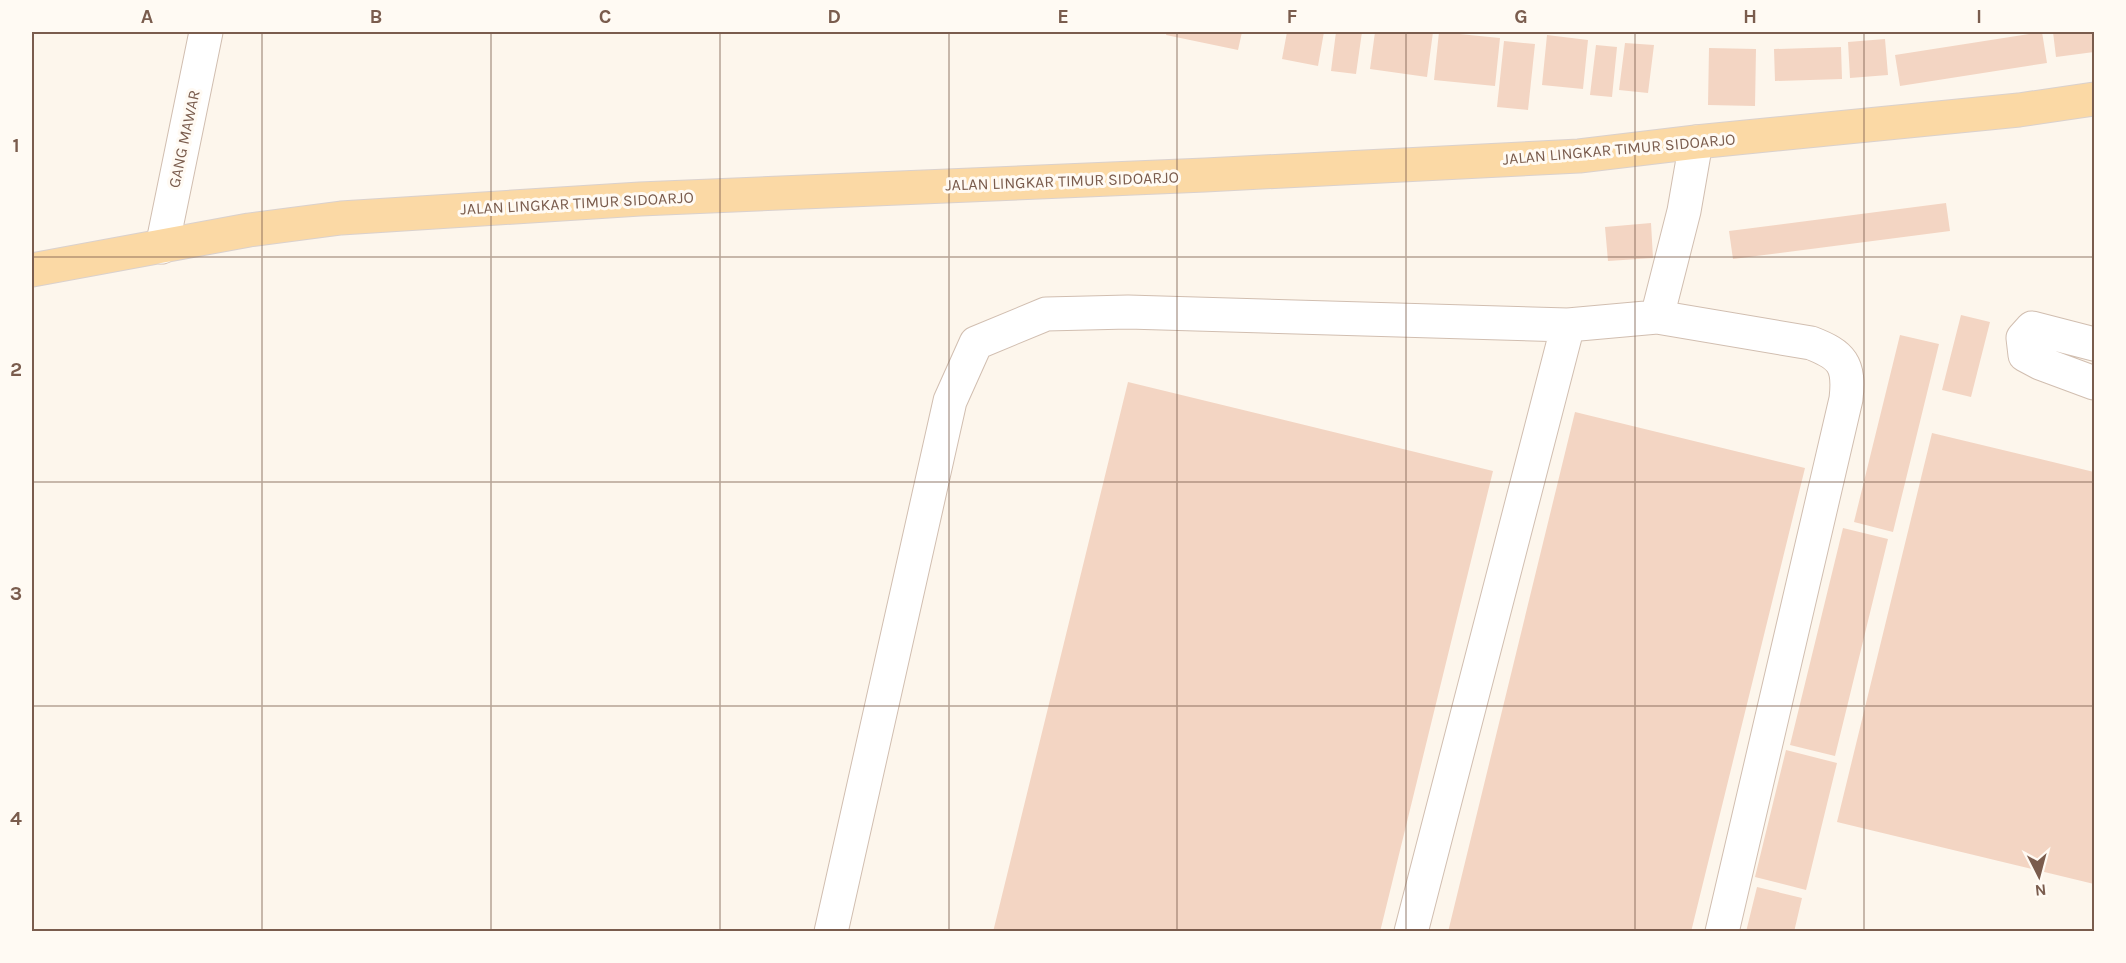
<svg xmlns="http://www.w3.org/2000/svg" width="2126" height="963" font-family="Karla,sans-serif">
<rect width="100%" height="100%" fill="#fdf6ec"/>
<!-- building -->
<path fill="#f3d5c3" d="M 1167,32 L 1242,32 L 1238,50 L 1166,35 Z
M 1287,32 L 1324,32 L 1318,66 L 1282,59 Z
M 1336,32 L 1362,32 L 1356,74 L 1331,71 Z
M 1375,32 L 1433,32 L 1427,77 L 1370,69 Z
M 1439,32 L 1500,38 L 1495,86 L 1434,80 Z
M 2042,32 L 2047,63 L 1900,86 L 1895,55 Z
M 2053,32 L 2094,32 L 2094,52 L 2056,57 Z
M 1547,35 L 1588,40 L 1583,89 L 1542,85 Z
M 1885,39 L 1888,75 L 1850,78 L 1848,42 Z
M 1504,41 L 1535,44 L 1528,110 L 1497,107 Z
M 1625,43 L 1654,45 L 1648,93 L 1619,90 Z
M 1596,45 L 1617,47 L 1612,97 L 1590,95 Z
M 1841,47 L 1842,79 L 1775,81 L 1774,49 Z
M 1709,48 L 1756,49 L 1755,106 L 1708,105 Z
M 1946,203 L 1950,231 L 1733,259 L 1729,231 Z
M 1651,223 L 1653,258 L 1608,261 L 1605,227 Z
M 1961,315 L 1990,322 L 1971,397 L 1942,390 Z
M 1900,335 L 1939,344 L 1893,532 L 1854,522 Z
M 1128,382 L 1493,471 L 1380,932 L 993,932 Z
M 1575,412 L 1805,468 L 1691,932 L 1448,932 Z
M 1932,433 L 2094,472 L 2094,884 L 1837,822 Z
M 1843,528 L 1888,539 L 1835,756 L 1790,745 Z
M 1786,750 L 1837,763 L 1806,890 L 1755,877 Z
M 1757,887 L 1802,898 L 1794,932 L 1746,932 Z"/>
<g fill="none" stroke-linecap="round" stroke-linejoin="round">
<!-- minor casing -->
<g stroke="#d1beb0" stroke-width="35">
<path id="minor" d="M 162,247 L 206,32
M 1657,317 L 1811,343 C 1842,355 1850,364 1846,399 L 1722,932
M 2094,344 L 2032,328 L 2023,338 L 2025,355 L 2040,363 L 2094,383
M 831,932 L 950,401 L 976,343 L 1046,314 L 1128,312 L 1568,325 L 1657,317 L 1684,211 L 1696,142
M 1411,932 L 1568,325"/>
</g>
<!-- major casing -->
<g stroke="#dad1cd" stroke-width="35">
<path id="major" d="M 32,270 L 249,230 L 341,218 L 640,199 L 1205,175 L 1579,156 L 1696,142 L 2019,110 L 2094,99"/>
</g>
<!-- minor -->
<use href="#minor" stroke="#fff" stroke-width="33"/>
<!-- major -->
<use href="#major" stroke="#fbd9a5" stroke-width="33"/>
</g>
<!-- grid -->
<path fill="none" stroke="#7a5c4d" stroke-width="1.5" stroke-opacity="0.55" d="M 262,32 L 262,932M 491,32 L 491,932M 720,32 L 720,932M 949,32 L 949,932M 1177,32 L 1177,932M 1406,32 L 1406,932M 1635,32 L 1635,932M 1864,32 L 1864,932M 32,257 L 2094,257M 32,482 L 2094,482M 32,706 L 2094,706"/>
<g text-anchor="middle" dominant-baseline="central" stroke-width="6" stroke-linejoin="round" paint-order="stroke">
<!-- street labels -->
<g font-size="16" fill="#7a5c4d" stroke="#fffaf3">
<text transform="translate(184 139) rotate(-78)">GANG MAWAR</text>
<text transform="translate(1619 149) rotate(-5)">JALAN LINGKAR TIMUR SIDOARJO</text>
<text transform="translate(1062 181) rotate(-2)">JALAN LINGKAR TIMUR SIDOARJO</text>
<text transform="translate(577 203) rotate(-3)">JALAN LINGKAR TIMUR SIDOARJO</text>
</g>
</g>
<!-- border -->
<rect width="2126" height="963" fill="none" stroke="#fffaf3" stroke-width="66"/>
<!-- north arrow -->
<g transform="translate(2039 876) rotate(174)" stroke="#fffaf3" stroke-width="4.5" paint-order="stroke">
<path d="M0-4.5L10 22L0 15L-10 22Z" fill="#7a5c4d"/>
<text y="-9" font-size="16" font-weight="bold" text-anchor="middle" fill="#7a5c4d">N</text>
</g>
<rect x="33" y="33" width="2060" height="897" fill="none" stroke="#7a5c4d" stroke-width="2"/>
<g font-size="20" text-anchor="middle" font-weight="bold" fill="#7a5c4d">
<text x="147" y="23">A</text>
<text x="376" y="23">B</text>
<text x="605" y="23">C</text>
<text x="834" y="23">D</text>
<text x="1063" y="23">E</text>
<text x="1292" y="23">F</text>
<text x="1521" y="23">G</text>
<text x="1750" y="23">H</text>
<text x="1979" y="23">I</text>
<text x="16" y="152">1</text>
<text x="16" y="376">2</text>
<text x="16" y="600">3</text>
<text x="16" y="825">4</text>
</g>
</svg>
